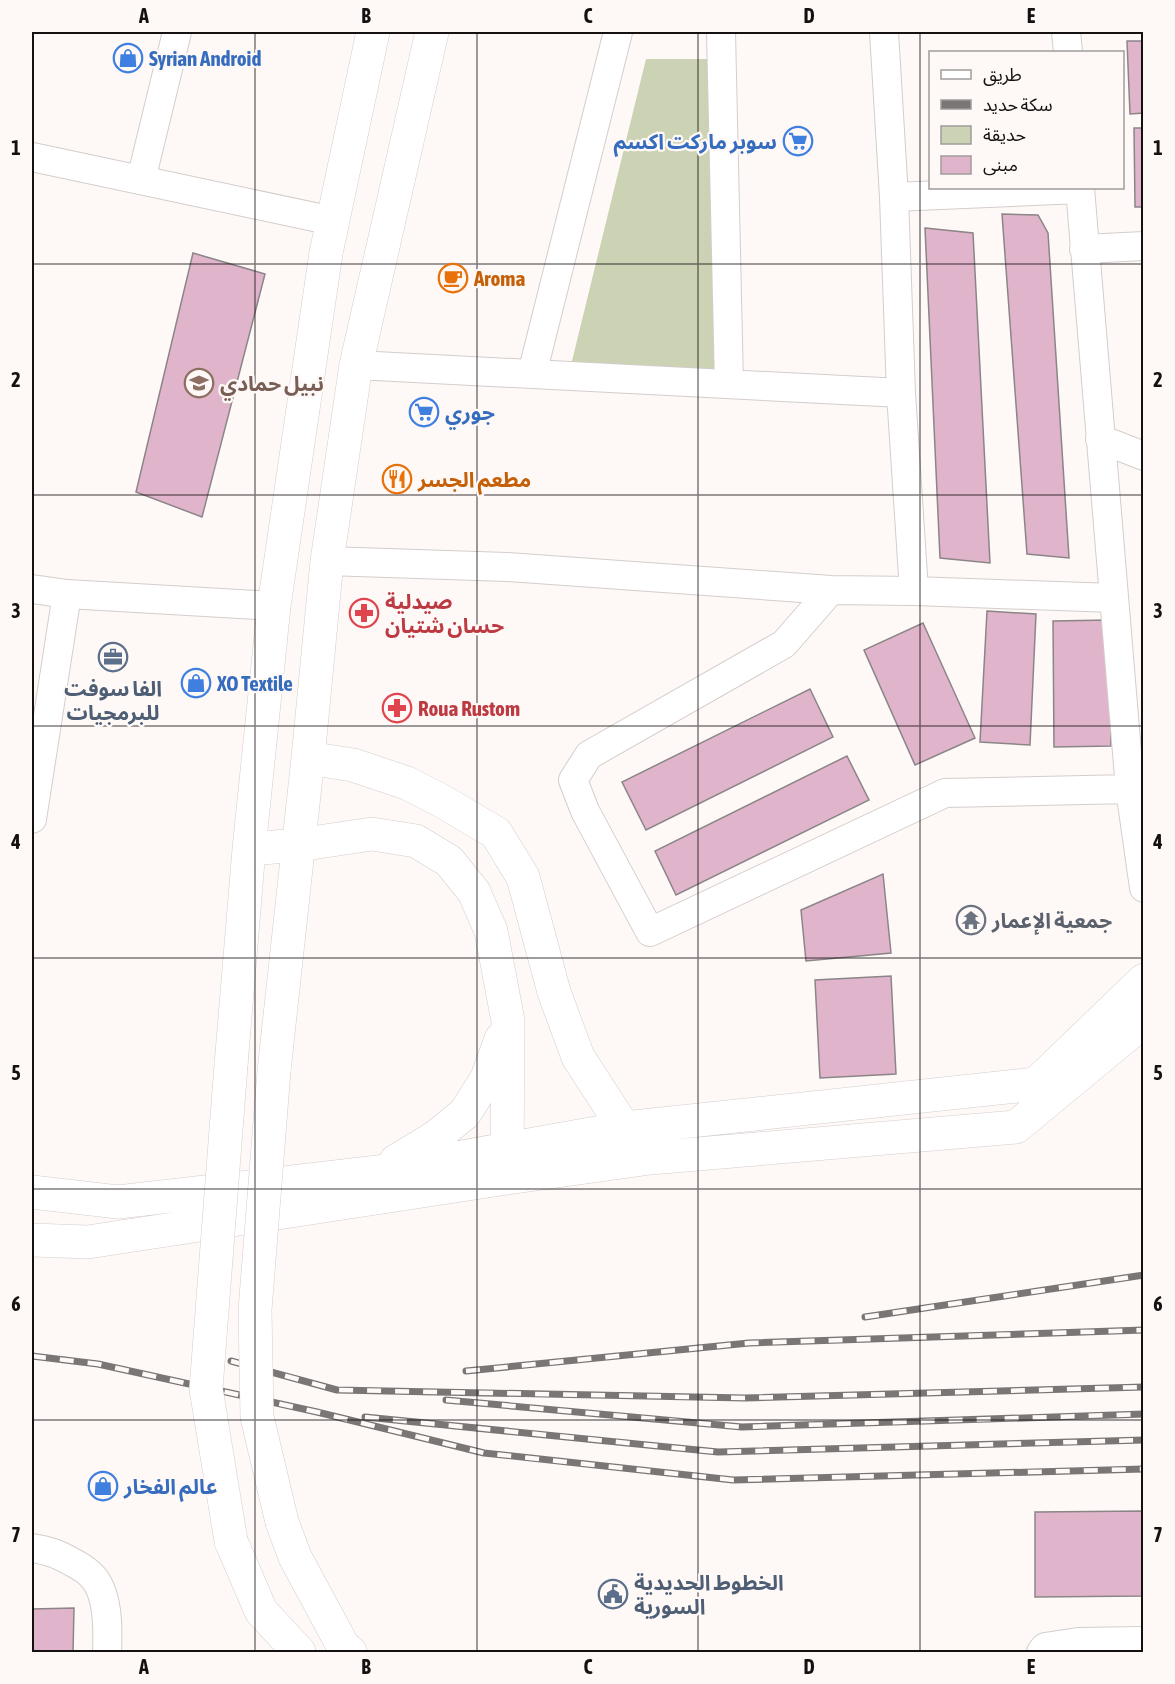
<svg xmlns="http://www.w3.org/2000/svg" width="1175" height="1684" font-family="'Asap Condensed','Noto Sans Arabic',sans-serif">
<rect width="100%" height="100%" fill="#fef9f7"/>
<!-- green -->
<path fill="#ccd2b4" d="M 646,59 L 710,59 L 717,373 L 571,365 Z"/>
<!-- building -->
<path fill="#e0b5cb" stroke="#8b8588" stroke-width="1.5" d="M 1127,41 L 1144,41 L 1144,113 L 1130,114 Z
M 1134,128 L 1144,128 L 1144,207 L 1135,207 Z
M 1002,214 L 1038,215 L 1048,233 L 1069,558 L 1027,554 Z
M 925,228 L 973,233 L 990,563 L 940,558 Z
M 193,253 L 265,274 L 202,517 L 136,492 Z
M 987,611 L 1036,614 L 1030,745 L 980,742 Z
M 1109,620 L 1111,746 L 1054,747 L 1053,621 Z
M 923,623 L 975,738 L 915,765 L 864,650 Z
M 810,689 L 833,737 L 646,830 L 622,782 Z
M 847,756 L 869,800 L 676,895 L 655,851 Z
M 883,874 L 891,953 L 806,961 L 801,910 Z
M 891,976 L 896,1074 L 820,1078 L 815,980 Z
M 1144,1511 L 1144,1596 L 1035,1597 L 1035,1512 Z
M 74,1608 L 73,1652 L 32,1652 L 32,1609 Z"/>
<g fill="none" stroke-linecap="round" stroke-linejoin="round">
<!-- minor casing -->
<g stroke="#d4cdcb" stroke-width="30">
<path id="minor" d="M 721,32 L 729,384
M 884,32 L 894,197 L 901,393 L 914,591
M 1066,32 L 1068,52
M 32,157 L 333,221
M 141,180 L 177,32
M 1080,188 L 1130,789 L 1144,888
M 894,197 L 1080,189
M 1084,249 L 1144,246
M 356,365 L 901,393
M 532,374 L 618,32
M 1100,439 L 1144,456
M 327,561 L 507,567 L 831,590 L 914,591 L 1114,598
M 32,589 L 67,594 L 274,606
M 831,590 L 784,644 L 589,755 L 573,780 L 585,811 L 650,932 L 945,793 L 1130,789
M 32,819 L 67,594
M 32,1548 C 49,1551 56,1553 72,1562 C 78,1565 86,1570 91,1575 C 109,1592 108,1630 107,1652
M 1041,1652 L 1045,1647 L 1078,1642 L 1144,1641"/>
</g>
<!-- major casing -->
<g stroke="#d4cdcb" stroke-width="34">
<path id="major" d="M 308,758 L 353,765 L 407,783 L 442,801 L 496,833 L 523,877 L 554,992 L 578,1057 L 624,1128 L 637,1143
M 249,849 L 298,845 L 372,834 L 416,841 L 449,861 L 474,892 L 491,931 L 508,1021 L 507,1170
M 231,1065 L 249,849 L 274,606 L 326,253 L 373,32
M 274,1071 L 308,758 L 327,561 L 356,365 L 432,32
M 396,1161 L 437,1136 L 465,1113 L 487,1078 L 501,1039
M 32,1192 L 118,1202 L 378,1172 L 624,1128 L 1036,1084 L 1144,980
M 32,1240 L 88,1242 L 507,1178 L 650,1158 L 1016,1127 L 1144,1021
M 282,1522 L 295,1557 L 343,1646 L 350,1652
M 231,1541 L 261,1611 L 299,1652"/>
</g>
<!-- minor -->
<use href="#minor" stroke="#fff" stroke-width="28"/>
<!-- major -->
<use href="#major" stroke="#fff" stroke-width="33"/>
<!-- rail casing -->
<g stroke="#7a7675" stroke-width="7">
<path id="rail" d="M 865,1317 L 1144,1275
M 32,1356 L 98,1364 L 317,1412 L 484,1453 L 733,1480 L 1144,1469
M 231,1361 L 337,1390 L 745,1398 L 1144,1387
M 466,1371 L 749,1343 L 1144,1330
M 446,1400 L 742,1427 L 1144,1414
M 365,1417 L 718,1452 L 1144,1440"/>
</g>
<!-- rail -->
<use href="#rail" stroke="#fef9f7" stroke-width="4.5" stroke-dasharray="14" stroke-linecap="butt"/>
<!-- major-bridge casing -->
<g stroke="#d4cdcb" stroke-width="34" stroke-linecap="butt">
<path id="major-bridge" d="M 231,1065 L 206,1389 L 231,1541
M 274,1071 L 255,1310 L 257,1417 L 282,1522"/>
</g>
<!-- major-bridge -->
<use href="#major-bridge" stroke="#fff" stroke-width="33"/>
</g>
<!-- grid -->
<path fill="none" stroke="#141110" stroke-width="1.5" stroke-opacity="0.55" d="M 255,32 L 255,1652M 477,32 L 477,1652M 698,32 L 698,1652M 920,32 L 920,1652M 32,264 L 1144,264M 32,495 L 1144,495M 32,726 L 1144,726M 32,958 L 1144,958M 32,1189 L 1144,1189M 32,1420 L 1144,1420"/>
<!-- icons -->
<defs>
<g id="shop-ring" transform="scale(1.5)"><circle r="9.5" fill="#fef9f7" stroke="#3f7fe0" stroke-width="1.5"/><path d="M-5-2.5h2.3a2.7 3.5 0 0 1 5.4 0H5L5.5 6h-11ZM-1.5-2.5h3a1.5 2.3 0 0 0-3 0Z" fill="#3f7fe0"/></g>
<g id="supermarket-ring" transform="scale(1.5)"><circle r="9.5" fill="#fef9f7" stroke="#3f7fe0" stroke-width="1.5"/><path d="M-6-5.5h2.5l.6 2H6L4.5 2H-2.5L-4.4-4H-6ZM-1.5 3.2a1.3 1.3 0 1 0 .1 0ZM3 3.2a1.3 1.3 0 1 0 .1 0Z" fill="#3f7fe0"/></g>
<g id="cafe-ring" transform="scale(1.5)"><circle r="9.5" fill="#fef9f7" stroke="#e8710a" stroke-width="1.5"/><path d="M-5.5-4.5H6V0H3Q3 3.5 0 3.5H-2.5Q-5.5 3.5-5.5 0ZM3-3.2v2h1.7v-2ZM-6 4.5H4V6H-6Z" fill="#e8710a"/></g>
<g id="school-ring" transform="scale(1.5)"><circle r="9.5" fill="#fef9f7" stroke="#8d6e63" stroke-width="1.5"/><path d="M0-5L7-2L0 1L-7-2ZM-4 1L0 2.5L4 1V4Q0 6-4 4Z" fill="#8d6e63"/></g>
<g id="restaurant-ring" transform="scale(1.5)"><circle r="9.5" fill="#fef9f7" stroke="#e8710a" stroke-width="1.5"/><path d="M-5-6h1v4h1v-4h1v4h1v-4h1v5L-1.5 .5V6h-2V.5L-5-1ZM5-6V6H3V1.5H1.5Q1.5-4 5-6Z" fill="#e8710a"/></g>
<g id="pharmacy-ring" transform="scale(1.5)"><circle r="9.5" fill="#fef9f7" stroke="#e0444e" stroke-width="1.5"/><path d="M-2-6h4v4h4v4h-4v4h-4v-4h-4v-4h4Z" fill="#e0444e"/></g>
<g id="office-ring" transform="scale(1.5)"><circle r="9.5" fill="#fef9f7" stroke="#5c6f8a" stroke-width="1.5"/><path d="M-6-3h4V-5.5h4V-3h4V5H-6ZM-1-4.5V-3h2v-1.5ZM-6 0V1H6V0Z" fill="#5c6f8a"/></g>
<g id="temple-ring" transform="scale(1.5)"><circle r="9.5" fill="#fef9f7" stroke="#6b7280" stroke-width="1.5"/><path d="M0-6L5-2H3V0L6.5 2.5H4V6H1.5V3h-3V6H-4V2.5H-6.5L-3 0V-2H-5Z" fill="#6b7280"/></g>
<g id="civic-ring" transform="scale(1.5)"><circle r="9.5" fill="#fef9f7" stroke="#5c6f8a" stroke-width="1.5"/><path d="M-.6-6.5H3V-4.5H.6V-3L4-1V1h2V6H-6V1h2V-1L-.6-3ZM-1.2 2.5V6h2.4V2.5Z" fill="#5c6f8a"/></g>
</defs>
<g fill-rule="evenodd">
<use href="#shop-ring" x="128" y="58"/>
<use href="#supermarket-ring" x="798" y="141"/>
<use href="#cafe-ring" x="453" y="278"/>
<use href="#school-ring" x="199" y="383"/>
<use href="#supermarket-ring" x="424" y="412"/>
<use href="#restaurant-ring" x="397" y="479"/>
<use href="#pharmacy-ring" x="364" y="613"/>
<use href="#office-ring" x="113" y="657"/>
<use href="#shop-ring" x="196" y="683"/>
<use href="#pharmacy-ring" x="397" y="708"/>
<use href="#temple-ring" x="971" y="920"/>
<use href="#shop-ring" x="103" y="1486"/>
<use href="#civic-ring" x="613" y="1594"/>
</g>
<g text-anchor="middle" dominant-baseline="central" stroke-width="4.5" stroke-linejoin="round" paint-order="stroke">
<!-- shop labels -->
<g font-size="21" font-weight="bold" fill="#366cbe" stroke="#fef9f7" text-anchor="start">
<text x="149" y="58">Syrian Android</text>
<text x="777" y="141" text-anchor="end">سوبر ماركت اكسم</text>
<text x="445" y="412">جوري</text>
<text x="217" y="683">XO Textile</text>
<text x="124" y="1486">عالم الفخار</text>
</g>
<!-- food labels -->
<g font-size="21" font-weight="bold" fill="#c56008" stroke="#fef9f7" text-anchor="start">
<text x="474" y="278">Aroma</text>
<text x="418" y="479">مطعم الجسر</text>
</g>
<!-- education labels -->
<g font-size="21" font-weight="bold" fill="#785e54" stroke="#fef9f7" text-anchor="start">
<text x="220" y="383">نبيل حمادي</text>
</g>
<!-- health labels -->
<g font-size="21" font-weight="bold" fill="#be3a42" stroke="#fef9f7" text-anchor="start">
<text x="385" y="601">صيدلية<tspan x="385" dy="24">حسان شتيان</tspan></text>
<text x="418" y="708">Roua Rustom</text>
</g>
<!-- service labels -->
<g font-size="21" font-weight="bold" fill="#4e5e75" stroke="#fef9f7">
<text x="113" y="688">الفا سوفت<tspan x="113" dy="24">للبرمجيات</tspan></text>
<text x="634" y="1582" text-anchor="start">الخطوط الحديدية<tspan x="634" dy="24">السورية</tspan></text>
</g>
<!-- worship labels -->
<g font-size="21" font-weight="bold" fill="#5b616d" stroke="#fef9f7" text-anchor="start">
<text x="992" y="920">جمعية الإعمار</text>
</g>
</g>
<!-- border -->
<rect width="1175" height="1684" fill="none" stroke="#fef9f7" stroke-width="66"/>
<!-- legend -->
<rect x="929" y="51" width="195" height="138" fill="#fef9f7" stroke="#a09c9b" stroke-width="1.5"/>
<rect x="941" y="70" width="30" height="9" fill="#ffffff" stroke="#a09c9b" stroke-width="1.5"/>
<text x="983" y="81" font-size="18" fill="#141110">طريق</text>
<rect x="941" y="100" width="30" height="9" fill="#7a7675" stroke="#a09c9b" stroke-width="1.5"/>
<text x="983" y="111" font-size="18" fill="#141110">سكة حديد</text>
<rect x="941" y="126" width="30" height="18" fill="#ccd2b4" stroke="#a09c9b" stroke-width="1.5"/>
<text x="983" y="141" font-size="18" fill="#141110">حديقة</text>
<rect x="941" y="156" width="30" height="18" fill="#e0b5cb" stroke="#a09c9b" stroke-width="1.5"/>
<text x="983" y="171" font-size="18" fill="#141110">مبنى</text>
<rect x="33" y="33" width="1109" height="1618" fill="none" stroke="#141110" stroke-width="2"/>
<g font-size="20" text-anchor="middle" font-weight="bold" fill="#141110">
<text x="144" y="23">A</text>
<text x="366" y="23">B</text>
<text x="588" y="23">C</text>
<text x="809" y="23">D</text>
<text x="1031" y="23">E</text>
<text x="16" y="155">1</text>
<text x="1158" y="155">1</text>
<text x="16" y="387">2</text>
<text x="1158" y="387">2</text>
<text x="16" y="618">3</text>
<text x="1158" y="618">3</text>
<text x="16" y="849">4</text>
<text x="1158" y="849">4</text>
<text x="16" y="1080">5</text>
<text x="1158" y="1080">5</text>
<text x="16" y="1311">6</text>
<text x="1158" y="1311">6</text>
<text x="16" y="1542">7</text>
<text x="1158" y="1542">7</text>
<text x="144" y="1674">A</text>
<text x="366" y="1674">B</text>
<text x="588" y="1674">C</text>
<text x="809" y="1674">D</text>
<text x="1031" y="1674">E</text>
</g>
</svg>
